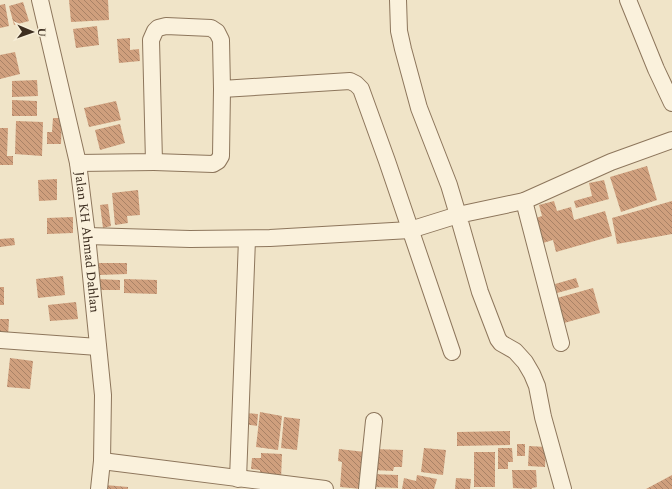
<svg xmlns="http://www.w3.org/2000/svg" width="672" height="489" font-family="Spectral,serif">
<defs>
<pattern id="building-back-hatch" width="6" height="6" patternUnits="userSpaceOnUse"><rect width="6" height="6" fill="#cf9f7d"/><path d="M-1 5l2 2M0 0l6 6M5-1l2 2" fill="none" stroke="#a98266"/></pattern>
</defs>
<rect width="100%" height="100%" fill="#f0e4c8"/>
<!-- building -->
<path fill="url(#building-back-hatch)" d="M 69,0 L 108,0 L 109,20 L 71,22 Z
M 23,2 L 29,21 L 14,25 L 9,6 Z
M 5,4 L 9,26 L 0,28 L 0,5 Z
M 97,26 L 99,45 L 76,48 L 73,29 Z
M 130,38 L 130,50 L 139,49 L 140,61 L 119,63 L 117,39 Z
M 15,52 L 20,74 L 0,79 L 0,55 Z
M 37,80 L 38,96 L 12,97 L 12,81 Z
M 12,100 L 37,101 L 37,116 L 12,116 Z
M 116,101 L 121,120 L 89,127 L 84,108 Z
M 53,118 L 62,118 L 61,144 L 47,144 L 47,132 L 52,132 Z
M 16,121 L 43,122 L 42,156 L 15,154 Z
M 120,124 L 125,143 L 100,150 L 95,130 Z
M 0,128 L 8,128 L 7,156 L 13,156 L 13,165 L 0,165 Z
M 647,166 L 657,200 L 621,212 L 610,177 Z
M 57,179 L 57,200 L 39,201 L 38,180 Z
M 604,180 L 609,199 L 576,208 L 574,201 L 592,196 L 589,183 Z
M 138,190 L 140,215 L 127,216 L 128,223 L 115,225 L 112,193 Z
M 554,201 L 557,211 L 571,207 L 574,220 L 605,211 L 612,236 L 556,252 L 553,240 L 543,243 L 536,218 L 542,216 L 539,205 Z
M 672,201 L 672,234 L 617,244 L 612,218 Z
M 108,204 L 111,226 L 103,228 L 100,205 Z
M 73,217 L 73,233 L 47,234 L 47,218 Z
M 14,238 L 15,245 L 0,247 L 0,239 Z
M 99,263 L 127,263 L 127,274 L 99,275 Z
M 63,276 L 65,295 L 38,298 L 36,279 Z
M 576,278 L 579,287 L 557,293 L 555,284 Z
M 97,279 L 120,280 L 120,290 L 97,290 Z
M 124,279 L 157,280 L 157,294 L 124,293 Z
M 0,287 L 4,287 L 4,305 L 0,305 Z
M 593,288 L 600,313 L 564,323 L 557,298 Z
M 76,302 L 78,319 L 50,321 L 48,305 Z
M 0,319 L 9,319 L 8,337 L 0,336 Z
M 10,358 L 33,361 L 30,389 L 7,387 Z
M 260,412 L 282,416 L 278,450 L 256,447 Z
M 244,413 L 258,414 L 257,426 L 243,424 Z
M 284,417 L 300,419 L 297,450 L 281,448 Z
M 510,431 L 510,445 L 457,446 L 457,432 Z
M 517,444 L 525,444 L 525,456 L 517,456 Z
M 529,446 L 546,447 L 545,467 L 528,466 Z
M 424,448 L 446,450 L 443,475 L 421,472 Z
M 498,448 L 512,448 L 513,462 L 508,462 L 508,469 L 498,469 Z
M 339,449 L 365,452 L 362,489 L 340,487 L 342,462 L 338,461 Z
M 374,449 L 403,450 L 402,467 L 394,467 L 393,471 L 373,470 Z
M 474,452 L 495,452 L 495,487 L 474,487 Z
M 261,453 L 282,454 L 281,479 L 260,478 L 260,470 L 251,469 L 252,458 L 261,458 Z
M 512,470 L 536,470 L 537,487 L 532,488 L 532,489 L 513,488 Z
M 372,474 L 398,475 L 398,488 L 372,487 Z
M 417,475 L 437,479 L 434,489 L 402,489 L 404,478 L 416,481 Z
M 672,475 L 672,489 L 646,489 Z
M 456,478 L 471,479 L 470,489 L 455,489 Z
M 105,485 L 128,487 L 128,489 L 105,489 Z"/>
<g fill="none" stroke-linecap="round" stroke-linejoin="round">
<!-- minor casing -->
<g stroke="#8d765c" stroke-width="18">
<g id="minor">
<path id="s1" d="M 40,0 L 78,163 L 87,236 L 103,395 L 102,461 L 99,489"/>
<path d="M 628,0 L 656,69 L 672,103"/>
<path d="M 154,162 L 213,164 L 218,161 L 221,156 L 222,89"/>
<path d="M 78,163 L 154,162 L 151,40 L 155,31 L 158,28 L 166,26 L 211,28 L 217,32 L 221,40 L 222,89 L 350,81 L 356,84 L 361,89 L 387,161 L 452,352"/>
<path d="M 524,201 L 561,343"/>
<path d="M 87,236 L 190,239 L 270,238 L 410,230 L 458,215 L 449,185 L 419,108 L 403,49 L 399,31 L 398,0"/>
<path d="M 0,340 L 98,347"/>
<path d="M 102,461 L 325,489"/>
<path d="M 238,479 L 247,239"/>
<path d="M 367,489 L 374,421"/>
<path d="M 563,489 L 543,417 L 537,386 L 532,374 L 525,362 L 515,351 L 501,343 L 498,339 L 480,292 L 458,215 L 524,201 L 611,162 L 672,140"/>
</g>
</g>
<!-- minor -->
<use href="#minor" stroke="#faf1dc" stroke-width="16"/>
</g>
<g text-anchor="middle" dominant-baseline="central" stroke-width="3" stroke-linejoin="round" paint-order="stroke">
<!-- street labels -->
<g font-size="13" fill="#3d2e20" stroke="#f7eed8">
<text stroke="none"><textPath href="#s1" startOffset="247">Jalan KH Ahmad Dahlan</textPath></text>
</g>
</g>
<!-- north arrow -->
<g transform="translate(32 32) rotate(92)" stroke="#f7eed8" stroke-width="3" paint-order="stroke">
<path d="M0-3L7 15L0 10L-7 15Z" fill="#3d2e20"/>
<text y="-6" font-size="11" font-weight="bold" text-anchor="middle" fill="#3d2e20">U</text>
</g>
</svg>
